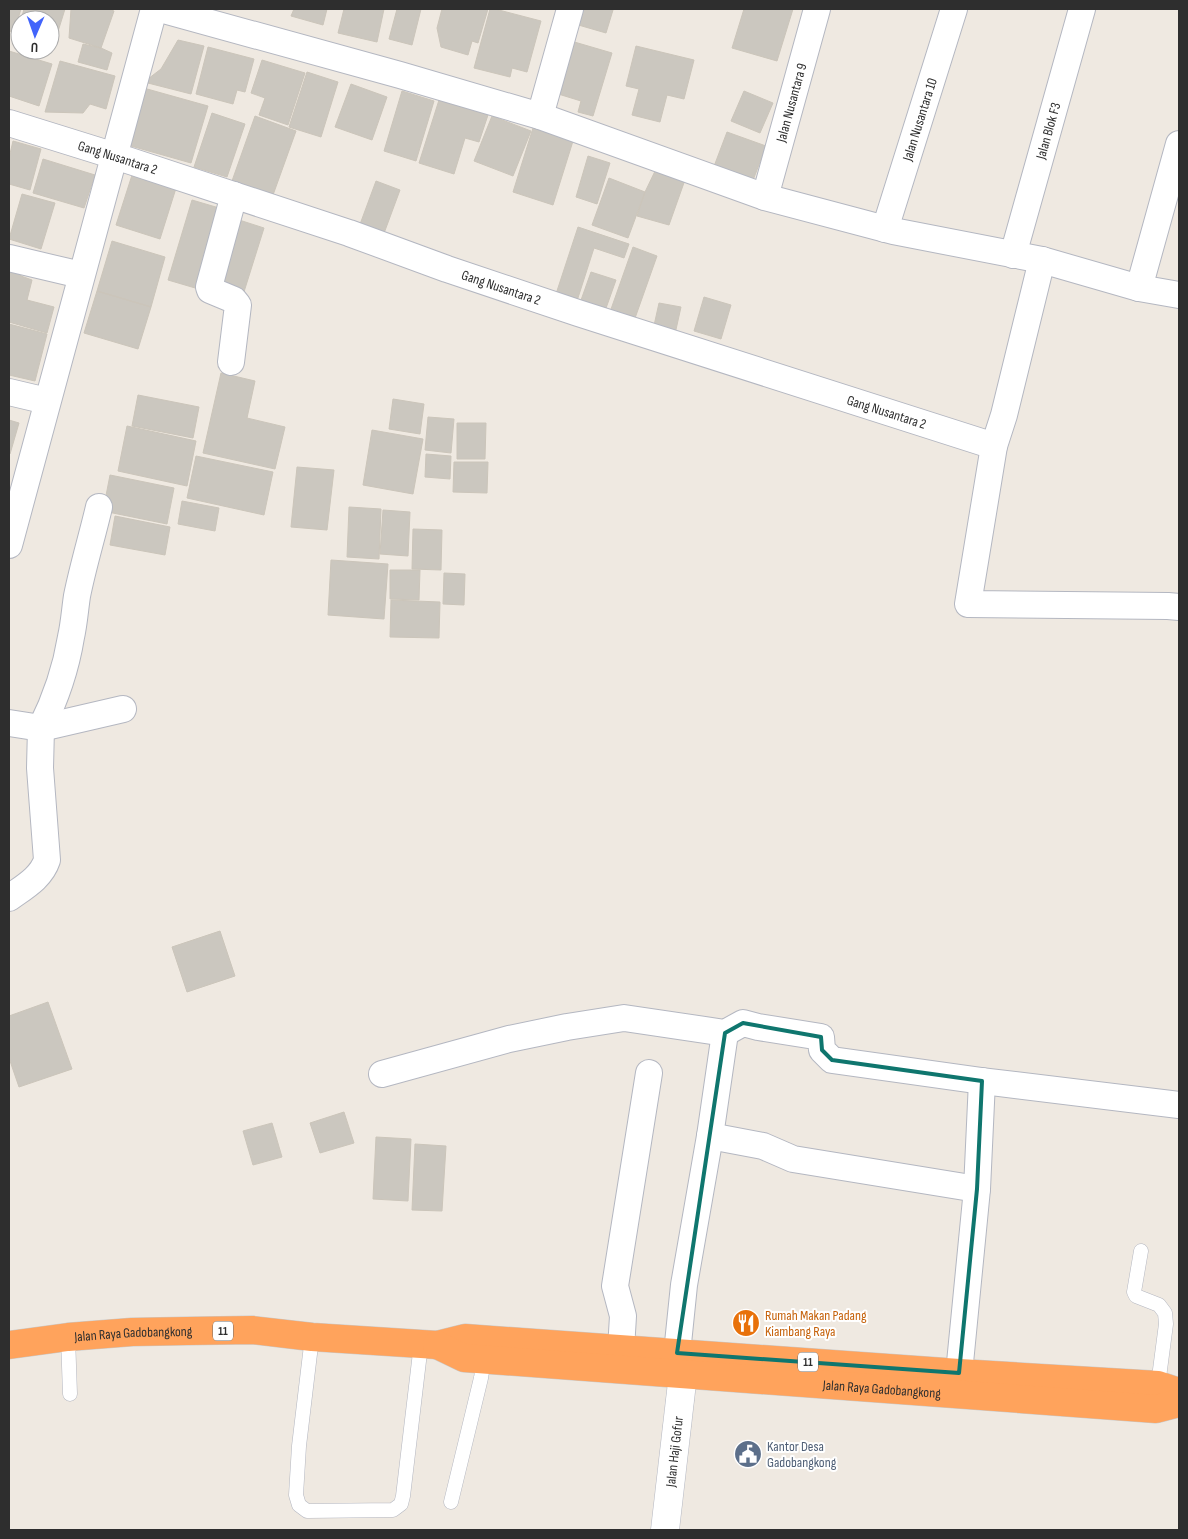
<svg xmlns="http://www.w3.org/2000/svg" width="1188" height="1539" font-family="'Sofia Sans Condensed',sans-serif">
<rect width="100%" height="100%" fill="#efe9e1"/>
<!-- building -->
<path fill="#cbc7bf" stroke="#cbc5ba" d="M 9,9 L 21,9 L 14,32 L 9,31 Z
M 24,9 L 65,9 L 55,41 L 50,40 L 50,20 L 21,20 Z
M 71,9 L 108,9 L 114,11 L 101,48 L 69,38 Z
M 294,9 L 327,9 L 323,25 L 291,16 Z
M 344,9 L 384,9 L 377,42 L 338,33 Z
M 397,9 L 421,9 L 412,45 L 389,39 Z
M 442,9 L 488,9 L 478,43 L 472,41 L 468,55 L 441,47 L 437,28 Z
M 490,9 L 495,9 L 541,21 L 527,72 L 512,68 L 510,77 L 474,68 Z
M 579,9 L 608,9 L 613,10 L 606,33 L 575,24 Z
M 744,9 L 793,9 L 777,61 L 732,48 Z
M 178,40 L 204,46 L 191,94 L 144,82 L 161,69 Z
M 571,41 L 612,53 L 593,116 L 578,112 L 581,101 L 555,93 Z
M 83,44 L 101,48 L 112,53 L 107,70 L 78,62 Z
M 636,46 L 694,60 L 684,99 L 667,95 L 660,122 L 632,115 L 639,89 L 626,86 Z
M 208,47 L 254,59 L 245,92 L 237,90 L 233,104 L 196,94 Z
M 9,51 L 52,64 L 39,106 L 9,96 Z
M 262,60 L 305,73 L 288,125 L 259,115 L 265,98 L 251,93 Z
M 60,61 L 115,76 L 106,109 L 90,104 L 83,113 L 45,112 Z
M 307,72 L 338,82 L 321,137 L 289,127 Z
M 351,84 L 387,97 L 372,140 L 335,127 Z
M 140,87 L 208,106 L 191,163 L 124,144 Z
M 402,91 L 434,101 L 416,161 L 384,151 Z
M 744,91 L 773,103 L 760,133 L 731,121 Z
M 439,100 L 488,115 L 479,142 L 465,138 L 454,174 L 419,163 Z
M 212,113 L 245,124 L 227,177 L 194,167 Z
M 255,116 L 296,131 L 273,195 L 232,181 Z
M 492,116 L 531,131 L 513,176 L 474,161 Z
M 533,128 L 573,141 L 553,205 L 513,192 Z
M 727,132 L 766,146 L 752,183 L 713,169 Z
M 13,141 L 41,149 L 30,190 L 9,184 L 9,158 Z
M 588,156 L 610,163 L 597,204 L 576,197 Z
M 43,159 L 95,175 L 84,208 L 33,193 Z
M 657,167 L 686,177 L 669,225 L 637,216 L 645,192 Z
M 133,172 L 177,185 L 160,239 L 116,225 Z
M 609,178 L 645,192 L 628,238 L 592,225 Z
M 376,181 L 400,190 L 383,236 L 359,227 Z
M 22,194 L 55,203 L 41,249 L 9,239 Z
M 192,200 L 226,210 L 202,290 L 168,280 Z
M 233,218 L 264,228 L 243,295 L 212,285 Z
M 578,227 L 629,244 L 624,258 L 594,248 L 576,304 L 555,297 Z
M 112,241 L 165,257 L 151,307 L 97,291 Z
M 633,247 L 657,256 L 634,321 L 610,312 Z
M 9,264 L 20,267 L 21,276 L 32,280 L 27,300 L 54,307 L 47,333 L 9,322 Z
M 591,272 L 616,280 L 605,311 L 580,303 Z
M 97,291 L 151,307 L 138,349 L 84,333 Z
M 704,297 L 731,305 L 721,339 L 694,331 Z
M 659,303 L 681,307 L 675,334 L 653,330 Z
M 9,324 L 47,334 L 35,381 L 9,375 Z
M 221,373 L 255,381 L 247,418 L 285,427 L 275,469 L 203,453 Z
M 138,395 L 199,407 L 193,438 L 132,426 Z
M 393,399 L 424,404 L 420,434 L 389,429 Z
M 428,417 L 454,419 L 451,453 L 425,450 Z
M 9,420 L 19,423 L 10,454 L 9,454 Z
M 457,423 L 486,423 L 485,459 L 457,459 Z
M 127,426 L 196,441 L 187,486 L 118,471 Z
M 372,430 L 423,439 L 413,494 L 363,485 Z
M 426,454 L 451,456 L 450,479 L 425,477 Z
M 196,456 L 273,472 L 264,515 L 187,498 Z
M 454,462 L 488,462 L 487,493 L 453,492 Z
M 297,467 L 334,470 L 327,530 L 291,527 Z
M 110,475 L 174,488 L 167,524 L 103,511 Z
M 182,501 L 219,508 L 215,531 L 178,524 Z
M 349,507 L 381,509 L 379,559 L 347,557 Z
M 383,510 L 410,512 L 408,556 L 380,554 Z
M 115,516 L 170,527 L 165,555 L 110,545 Z
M 413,529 L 442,530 L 441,570 L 412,569 Z
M 331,560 L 388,564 L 384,619 L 328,615 Z
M 390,570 L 420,570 L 419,600 L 390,599 Z
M 444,573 L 465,574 L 464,605 L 443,604 Z
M 391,600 L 440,602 L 439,638 L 390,637 Z
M 220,931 L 235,976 L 187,992 L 172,947 Z
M 48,1002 L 72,1069 L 19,1087 L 9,1058 L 9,1016 Z
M 344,1112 L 354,1143 L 320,1153 L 310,1123 Z
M 272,1123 L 282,1157 L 253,1165 L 243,1131 Z
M 376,1137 L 411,1139 L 408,1201 L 373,1199 Z
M 415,1144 L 446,1146 L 442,1211 L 412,1210 Z"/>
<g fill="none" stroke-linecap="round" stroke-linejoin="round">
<!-- lane casing -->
<g stroke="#b4b7c1" stroke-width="15">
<path id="lane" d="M 1141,1251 L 1134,1292 L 1136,1296 L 1159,1305 L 1165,1313 L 1166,1324 L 1158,1385
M 68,1337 L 70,1394
M 312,1337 L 299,1446 L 296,1495 L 299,1505 L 307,1511 L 393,1510 L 401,1504 L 403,1496 L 421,1344
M 451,1502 L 481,1378 L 484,1359"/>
</g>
<!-- street casing -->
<g stroke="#b4b7c1" stroke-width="28">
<g id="street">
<path d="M 160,9 L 400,75 L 540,116 L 765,197 L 893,231 L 1042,260 L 1139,288 L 1179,295"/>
<path d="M 540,116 L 570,9"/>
<path id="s1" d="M 9,123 L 115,156 L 349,233 L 447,269 L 578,313 L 994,446"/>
<path id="s2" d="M 765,197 L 817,9"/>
<path id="s3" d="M 885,229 L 954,9"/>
<path id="s4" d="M 1013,255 L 1082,9"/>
<path d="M 9,258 L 81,275"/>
<path d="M 1042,260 L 1004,415 L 994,446 L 968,604 L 1168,606 L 1179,607"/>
<path d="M 1139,288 L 1179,144"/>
<path d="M 231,362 L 238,305 L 234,300 L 210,290 L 209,287 L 234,195"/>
<path d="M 9,392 L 47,401"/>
<path d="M 9,545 L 154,9"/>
<path d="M 9,723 L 41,728 L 40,768 L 47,860 C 41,878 24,887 9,898"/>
<path d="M 41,728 C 55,700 66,668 71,637 C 74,624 75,609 77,596 C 83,566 92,537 99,507"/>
<path d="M 41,728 L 123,709"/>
<path d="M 382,1074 L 509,1039 L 567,1027 L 624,1018 L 725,1033 L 743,1023 L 758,1027 L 821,1037 L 822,1050 L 832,1060 L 982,1081 L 1179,1105"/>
<path d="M 710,1136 L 763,1146 L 793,1159 L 977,1189"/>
<path d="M 621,1349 L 623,1316 L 615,1286 L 649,1073"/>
<path d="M 677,1353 L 684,1285 L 710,1136 L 725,1033"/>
<path d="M 959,1373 L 977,1189 L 982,1081"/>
</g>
</g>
<!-- secondary casing -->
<g stroke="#b4b7c1" stroke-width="29">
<g id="secondary">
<path id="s5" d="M 665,1530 L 683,1374"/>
</g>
</g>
<!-- highway casing -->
<g stroke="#c9c9c9" stroke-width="29">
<g id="highway">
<path id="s6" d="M 9,1345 L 68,1337 L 132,1332 L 187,1331 L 252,1330 L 312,1337 L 437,1345 L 465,1338 L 959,1373 L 1158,1385 L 1179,1392"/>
<path id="s7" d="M 437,1345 L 464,1358 L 1156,1409 L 1179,1403"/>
</g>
</g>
<!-- lane -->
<use href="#lane" stroke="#fff" stroke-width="14"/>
<!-- street -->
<use href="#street" stroke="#fff" stroke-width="26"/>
<!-- secondary -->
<use href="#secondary" stroke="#fff" stroke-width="28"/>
<!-- highway -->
<use href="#highway" stroke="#ffa35c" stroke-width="28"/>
</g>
<!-- marked area -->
<path fill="none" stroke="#0f766e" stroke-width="4" stroke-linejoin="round" d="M 743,1023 L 821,1037 L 822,1050 L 832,1060 L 982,1081 L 977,1189 L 959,1373 L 677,1353 L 725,1033 Z"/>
<!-- icons -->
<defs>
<g id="restaurant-disc" transform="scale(1.4375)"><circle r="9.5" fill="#e8710a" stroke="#fff"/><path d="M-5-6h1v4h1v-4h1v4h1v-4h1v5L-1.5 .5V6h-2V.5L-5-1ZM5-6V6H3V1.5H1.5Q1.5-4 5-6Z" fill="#fff"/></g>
<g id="civic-disc" transform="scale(1.4375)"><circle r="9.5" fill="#5c6f8a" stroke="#fff"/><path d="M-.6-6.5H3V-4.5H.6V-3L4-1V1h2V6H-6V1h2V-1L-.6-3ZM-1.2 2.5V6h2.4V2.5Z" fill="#fff"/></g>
</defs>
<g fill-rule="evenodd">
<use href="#restaurant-disc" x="746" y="1323"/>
<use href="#civic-disc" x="748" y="1454"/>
</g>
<g text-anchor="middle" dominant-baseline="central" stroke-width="4" stroke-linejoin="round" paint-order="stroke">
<!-- shield labels -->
<g fill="#fff" stroke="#6d6d6d" stroke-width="1">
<rect x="213" y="1321.5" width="20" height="19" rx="4"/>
<rect x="798" y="1352.5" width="20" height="19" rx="4"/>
</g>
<g font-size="12" font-weight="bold" fill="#2e2e2e">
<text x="223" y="1331">11</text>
<text x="808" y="1362">11</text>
</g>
<!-- street labels -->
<g font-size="14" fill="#2e2e2e" stroke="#fff">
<text stroke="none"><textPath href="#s2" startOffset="98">Jalan Nusantara 9</textPath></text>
<text stroke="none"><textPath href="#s3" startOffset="115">Jalan Nusantara 10</textPath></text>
<text stroke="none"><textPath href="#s4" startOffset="129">Jalan Blok F3</textPath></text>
<text stroke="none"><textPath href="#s1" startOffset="114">Gang Nusantara 2</textPath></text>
<text stroke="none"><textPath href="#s1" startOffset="519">Gang Nusantara 2</textPath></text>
<text stroke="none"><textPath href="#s1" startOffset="924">Gang Nusantara 2</textPath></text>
<text stroke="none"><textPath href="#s6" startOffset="125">Jalan Raya Gadobangkong</textPath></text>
<text stroke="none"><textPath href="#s7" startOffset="449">Jalan Raya Gadobangkong</textPath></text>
<text stroke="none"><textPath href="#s5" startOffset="79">Jalan Haji Gofur</textPath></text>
</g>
<!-- food labels -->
<g font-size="14" fill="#c56008" stroke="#fff" text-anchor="start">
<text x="765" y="1315">Rumah Makan Padang<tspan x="765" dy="16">Kiambang Raya</tspan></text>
</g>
<!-- service labels -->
<g font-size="14" fill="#4e5e75" stroke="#fff" text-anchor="start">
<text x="767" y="1446">Kantor Desa<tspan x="767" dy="16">Gadobangkong</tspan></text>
</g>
</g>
<!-- border -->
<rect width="1188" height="1539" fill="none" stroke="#2e2e2e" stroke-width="20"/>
<!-- north arrow -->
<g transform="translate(35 35) rotate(182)"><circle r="24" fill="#ffffff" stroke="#ababab"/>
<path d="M0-4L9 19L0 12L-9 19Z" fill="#4264fb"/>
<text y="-8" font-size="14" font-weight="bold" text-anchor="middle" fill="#2e2e2e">U</text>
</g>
</svg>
